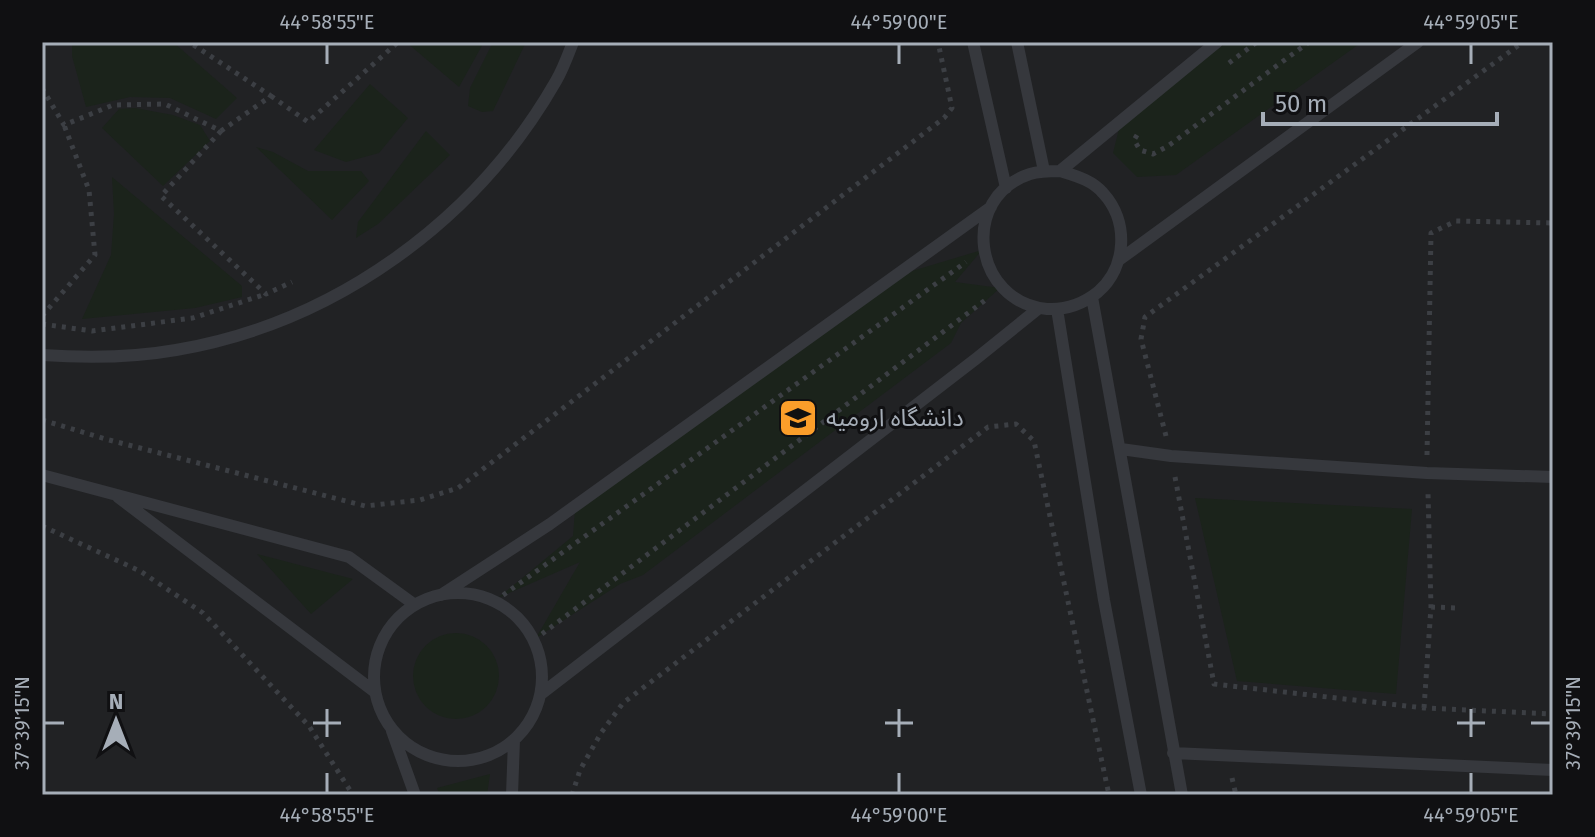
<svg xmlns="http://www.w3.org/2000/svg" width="1595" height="837" font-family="'Fira Sans','Noto Sans Arabic',sans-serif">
<rect width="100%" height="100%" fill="#151517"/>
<!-- built -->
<path fill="#212224" d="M 42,42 L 1553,42 L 1553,795 L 42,795 Z"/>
<!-- green -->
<path fill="#1b231b" d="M 72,42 L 173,42 L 237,98 L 216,119 L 170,98 L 130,97 L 86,107 L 72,56 Z
M 406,42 L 484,42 L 459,87 Z
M 493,42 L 526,42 L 493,111 L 482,112 L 468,106 L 470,88 Z
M 1221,42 L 1362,42 L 1176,175 L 1137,177 L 1113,153 L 1119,129 Z
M 370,84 L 408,118 L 379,153 L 346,162 L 314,150 Z
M 135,108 L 173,115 L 200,125 L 210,141 L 163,186 L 102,128 L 119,109 Z
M 426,131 L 450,155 L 378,224 L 356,238 L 358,222 Z
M 256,147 L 273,152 L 308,171 L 361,171 L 369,181 L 332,220 Z
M 112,177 L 242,286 L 242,297 L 195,308 L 82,319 L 111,255 L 114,214 Z
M 982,250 L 955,282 L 1000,288 L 961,323 L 951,343 L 643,575 L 620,584 L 536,638 L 580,562 L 498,598 L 573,536 L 575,510 L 902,274 Z
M 1195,498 L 1412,509 L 1396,694 L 1237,681 Z
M 257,554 L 353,579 L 311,614 Z
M413 676a43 43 0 1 1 86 0a43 43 0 1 1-86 0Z
M 490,774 L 487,795 L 440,795 L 437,788 Z"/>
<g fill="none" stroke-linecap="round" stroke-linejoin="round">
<!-- path -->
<path stroke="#3c3f44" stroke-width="5" stroke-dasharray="4 6" stroke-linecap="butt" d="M 1229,63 L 1257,42
M 42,88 L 64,125 L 113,105 L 165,104 L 221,131 L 271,96 L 189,42
M 271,96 L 308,122 L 396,44 L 394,42
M 221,131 L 161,196 L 266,294 L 292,282
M 1137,135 L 1134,140 L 1140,150 L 1153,154 L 1168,146 L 1309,42
M 42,316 L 95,255 L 89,190 L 64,125
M 42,324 L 92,331 L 193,318 L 266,294
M 42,420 L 109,440 L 365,506 L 420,500 L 458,488 L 944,118 L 952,108 L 938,42
M 1166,436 L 1141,339 L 1145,317 L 1523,42
M 1427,455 L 1431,233 L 1456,221 L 1553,223
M 1175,477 L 1214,684 L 1424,708 L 1553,714
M 42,526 L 140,571 L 203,613 L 309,726 L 353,795
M 495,601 L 966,262
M 1431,607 L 1458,608
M 534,640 L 988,298
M 1424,708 L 1431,607 L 1428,493
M 1232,778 L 1236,795
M 572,795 L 580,770 L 601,733 L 623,703 L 988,427 L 1016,424 L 1034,441 L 1109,795"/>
<!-- service -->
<path stroke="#36383d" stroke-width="12" d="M 973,42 L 1006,188
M 1017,42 L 1044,171
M 1060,171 C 1076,176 1092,180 1103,193 C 1129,221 1127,267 1098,292 C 1083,304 1066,310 1047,309 C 973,302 959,197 1030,174 C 1040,171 1050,171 1060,171 L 1217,42
M 1119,260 L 1418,42
M 1092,297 L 1182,795
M 1057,309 L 1104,600 L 1141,795
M 42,355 C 87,358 131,358 176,350 C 335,323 476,221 556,81 C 563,69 568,55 573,42
M 1121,449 L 1171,456 L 1427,473 L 1553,477
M 42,475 L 349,557 L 415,605
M 118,497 L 375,692
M374 677a84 84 0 1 1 168 0a84 84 0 1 1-168 0Z
M 441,595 L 550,524 L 991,207
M 541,694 L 977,358 L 1039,308
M 392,731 L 415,795
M 1173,753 L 1553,770
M 512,795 L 514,740"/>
</g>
<!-- ticks -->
<path fill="none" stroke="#a6aeb8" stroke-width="3" d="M 327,44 L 327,64M 899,44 L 899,64M 1471,44 L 1471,64M 327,709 L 327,737M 899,709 L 899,737M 1471,709 L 1471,737M 44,723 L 64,723M 313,723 L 341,723M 885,723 L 913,723M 1457,723 L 1485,723M 1531,723 L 1551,723M 327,773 L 327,793M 899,773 L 899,793M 1471,773 L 1471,793"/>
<!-- icons -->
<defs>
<g id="university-square" transform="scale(2)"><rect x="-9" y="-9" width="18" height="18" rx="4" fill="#fb9e2a" stroke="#101012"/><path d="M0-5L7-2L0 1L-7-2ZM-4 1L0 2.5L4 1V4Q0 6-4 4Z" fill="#111"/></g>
</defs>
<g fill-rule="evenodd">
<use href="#university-square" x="798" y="418"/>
</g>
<g text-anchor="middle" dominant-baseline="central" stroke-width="6" stroke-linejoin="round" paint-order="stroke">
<!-- poi labels -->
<g font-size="24" fill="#a6aeb8" stroke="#101012" text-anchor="start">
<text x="826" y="418">دانشگاه ارومیه</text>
</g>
</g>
<!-- border -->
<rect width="1595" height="837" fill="none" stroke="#101012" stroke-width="88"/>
<!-- north arrow -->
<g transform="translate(116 721)" stroke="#101012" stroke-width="6" paint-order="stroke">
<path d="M0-6L14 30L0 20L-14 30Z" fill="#a6aeb8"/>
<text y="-12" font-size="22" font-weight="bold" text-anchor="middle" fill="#a6aeb8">N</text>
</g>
<!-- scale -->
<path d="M1263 112v12h234v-12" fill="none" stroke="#a6aeb8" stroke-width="4"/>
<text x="1275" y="112" font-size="24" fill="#a6aeb8" stroke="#101012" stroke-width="6" paint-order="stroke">50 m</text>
<rect x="44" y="44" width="1507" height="749" fill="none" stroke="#a6aeb8" stroke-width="3"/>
<g font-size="20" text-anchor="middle" fill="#a6aeb8">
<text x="327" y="29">44°58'55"E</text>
<text x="899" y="29">44°59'00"E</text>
<text x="1471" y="29">44°59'05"E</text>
<text transform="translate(22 723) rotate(-90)" y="7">37°39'15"N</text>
<text transform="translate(1573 723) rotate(-90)" y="7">37°39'15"N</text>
<text x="327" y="822">44°58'55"E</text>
<text x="899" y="822">44°59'00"E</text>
<text x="1471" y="822">44°59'05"E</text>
</g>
</svg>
